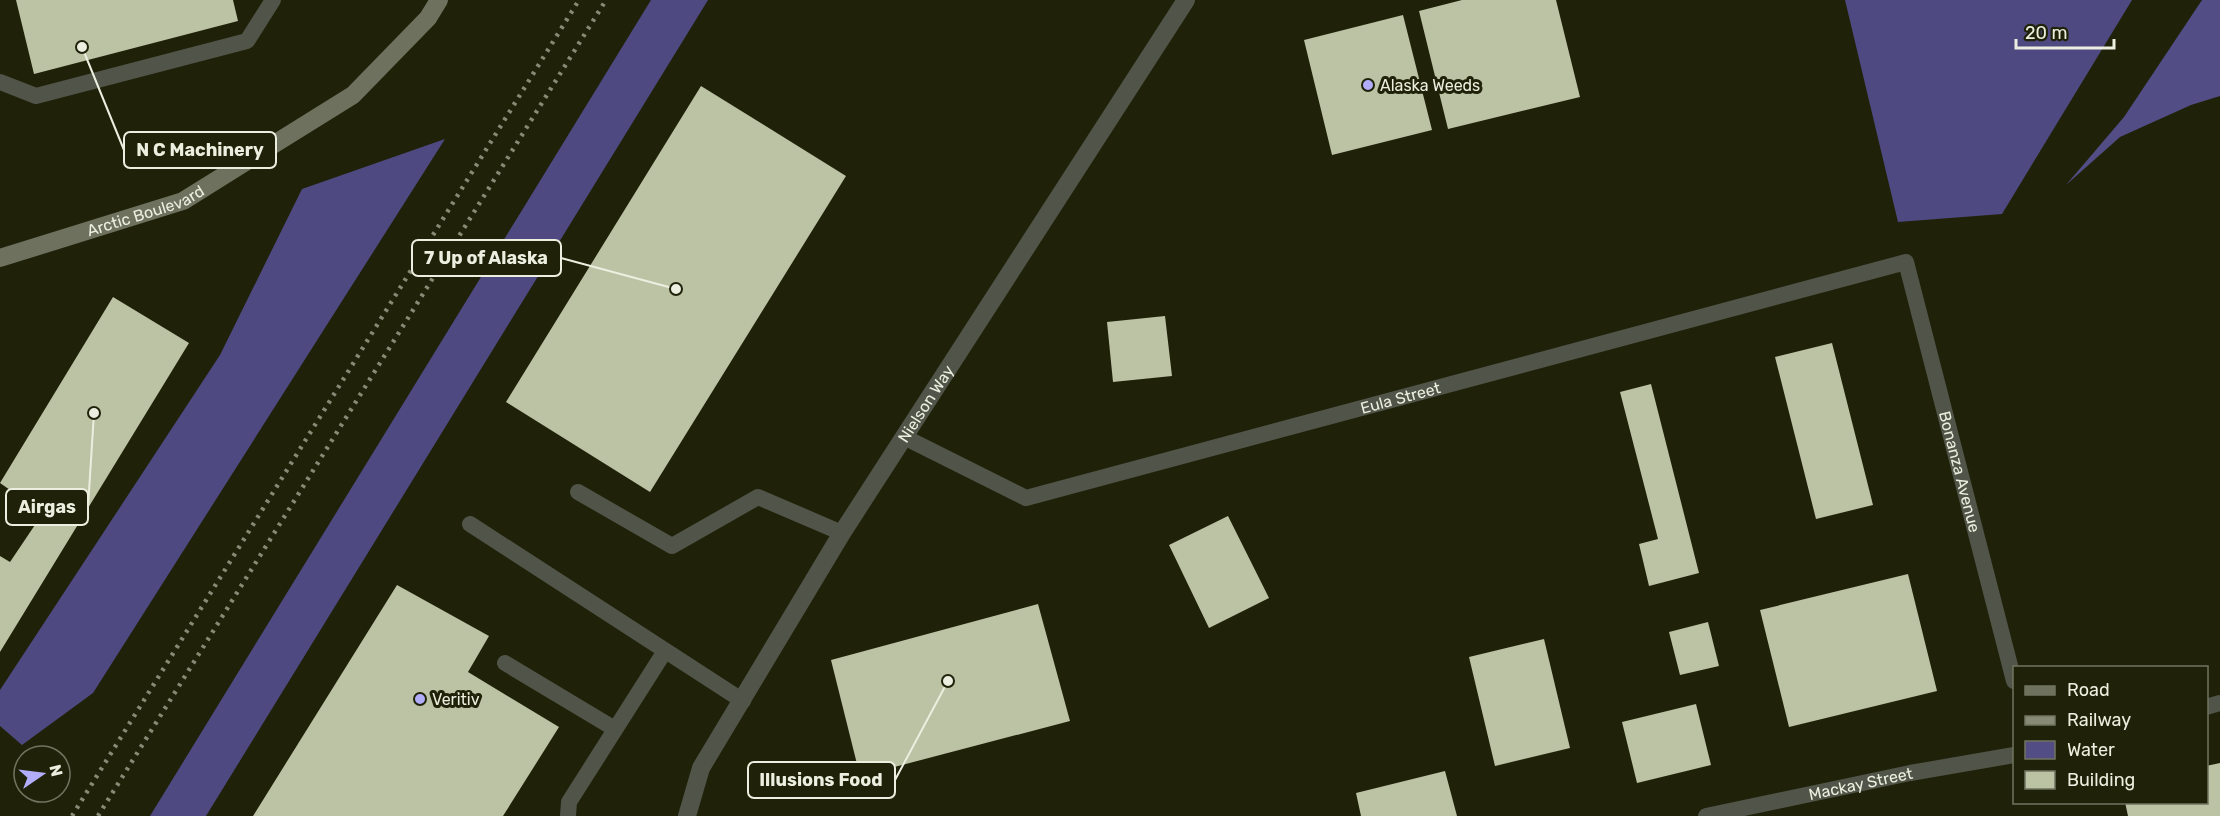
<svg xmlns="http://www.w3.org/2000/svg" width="2220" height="816" font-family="Rubik,sans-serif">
<rect width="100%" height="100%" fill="#1f2209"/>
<!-- forest -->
<path fill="#4e4980" d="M 651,0 L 708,0 L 206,816 L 150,816 Z
M 1845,0 L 2132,0 L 2002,214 L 1898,222 Z
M 445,139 L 93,693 L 22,745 L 0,726 L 0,690 L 220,355 L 302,189 Z"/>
<!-- water -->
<path fill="#524d85" d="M 2202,0 L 2220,0 L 2220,96 L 2191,105 L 2120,137 L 2066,185 L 2124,117 Z"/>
<!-- building -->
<path fill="#bcc2a4" d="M 16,0 L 233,0 L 238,21 L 34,74 Z
M 1462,0 L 1556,0 L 1580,97 L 1448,129 L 1419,11 Z
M 1403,15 L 1432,130 L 1332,155 L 1304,40 Z
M 701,86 L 846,176 L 650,492 L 506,402 Z
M 113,297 L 189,343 L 0,652 L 0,556 L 10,562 L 43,513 L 0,483 Z
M 1165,316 L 1172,376 L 1113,382 L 1107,322 Z
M 1832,343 L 1873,505 L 1816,519 L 1775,357 Z
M 1651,384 L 1699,573 L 1649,586 L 1639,544 L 1658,539 L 1620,392 Z
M 1228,516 L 1269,598 L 1209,628 L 1169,545 Z
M 1908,574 L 1937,691 L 1789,727 L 1760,610 Z
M 397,585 L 489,636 L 468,672 L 559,727 L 503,816 L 253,816 Z
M 1038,604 L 1070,721 L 860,776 L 831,660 Z
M 1708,622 L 1719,666 L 1680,675 L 1669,632 Z
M 1544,639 L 1570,748 L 1495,766 L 1469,657 Z
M 1696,704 L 1711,765 L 1637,783 L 1622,722 Z
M 2220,763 L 2220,816 L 2128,816 L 2125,802 L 2206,802 L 2206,766 Z
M 1445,771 L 1457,816 L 1361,816 L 1356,793 Z"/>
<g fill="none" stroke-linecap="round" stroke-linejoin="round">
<!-- lane -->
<g stroke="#515448" stroke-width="16">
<path d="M 0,82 L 36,96 L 247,41 L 273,0"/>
<path id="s1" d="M 904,437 L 1026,498 L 1906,262 L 2014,681"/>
<path d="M 578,492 L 672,546 L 758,497 L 842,533"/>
<path d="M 470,524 L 743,701"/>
<path d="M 505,663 L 615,729"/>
<path d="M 2206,707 L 2220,703"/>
<path d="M 568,816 L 569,802 L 665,651"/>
<path id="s2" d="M 1706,816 L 1910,773 L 2014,755"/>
</g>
<!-- street -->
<path stroke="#515448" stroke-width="18" id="s3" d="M 687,816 L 701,768 L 842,533 L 1186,0"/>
<!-- secondary -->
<path stroke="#6d715e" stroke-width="18" id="s4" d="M 0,258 L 183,201 L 353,95 L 428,18 L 439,0"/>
<!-- rail -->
<path stroke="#878a75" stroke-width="4.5" stroke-dasharray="3 6" stroke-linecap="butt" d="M 72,816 L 579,0
M 98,816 L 606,0"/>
</g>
<!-- markers -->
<g fill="#b2adf9" stroke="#1f2209" stroke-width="2">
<circle cx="1368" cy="85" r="6"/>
<circle cx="420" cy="699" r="6"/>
</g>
<g text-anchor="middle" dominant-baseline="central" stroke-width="6" stroke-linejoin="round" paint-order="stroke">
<!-- poi labels -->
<g font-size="16" fill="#ecefdf" stroke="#1f2209" text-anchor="start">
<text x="1380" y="85">Alaska Weeds</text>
<text x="432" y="699">Veritiv</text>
</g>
<!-- street labels -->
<g font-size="16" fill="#ecefdf" stroke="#1f2209">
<text stroke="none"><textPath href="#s4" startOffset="153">Arctic Boulevard</textPath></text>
<text stroke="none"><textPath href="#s1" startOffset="524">Eula Street</textPath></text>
<text stroke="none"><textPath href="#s3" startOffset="478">Nielson Way</textPath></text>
<text stroke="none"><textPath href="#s1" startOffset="1264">Bonanza Avenue</textPath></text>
<text stroke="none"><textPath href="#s2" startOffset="158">Mackay Street</textPath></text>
</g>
</g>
<!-- callouts -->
<path fill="none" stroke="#ecefdf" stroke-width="2" d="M82 47L124 150M676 289L561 258M94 413L88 507M948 681L895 780"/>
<g fill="#ecefdf" stroke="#1f2209" stroke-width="2">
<circle cx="82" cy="47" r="6"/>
<circle cx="676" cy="289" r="6"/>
<circle cx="94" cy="413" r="6"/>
<circle cx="948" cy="681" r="6"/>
</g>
<g fill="#1f2209" stroke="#ecefdf" stroke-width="2">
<rect x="124" y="132" width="152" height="36" rx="6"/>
<rect x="412" y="240" width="149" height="36" rx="6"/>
<rect x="6" y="489" width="82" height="36" rx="6"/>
<rect x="748" y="762" width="147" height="36" rx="6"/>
</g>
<g font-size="18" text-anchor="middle" font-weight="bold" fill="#ecefdf">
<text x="200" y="156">N C Machinery</text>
<text x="486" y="264">7 Up of Alaska</text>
<text x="47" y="513">Airgas</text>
<text x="821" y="786">Illusions Food</text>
</g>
<!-- legend -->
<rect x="2013" y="666" width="195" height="138" fill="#1f2209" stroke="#71745f" stroke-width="1.5"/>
<rect x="2025" y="686" width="30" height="9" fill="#6d715e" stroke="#71745f" stroke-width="1.5"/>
<text x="2067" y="696" font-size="18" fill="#ecefdf">Road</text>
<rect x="2025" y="716" width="30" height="9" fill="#878a75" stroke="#71745f" stroke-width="1.5"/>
<text x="2067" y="726" font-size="18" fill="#ecefdf">Railway</text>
<rect x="2025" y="741" width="30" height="18" fill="#524d85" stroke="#71745f" stroke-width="1.5"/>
<text x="2067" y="756" font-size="18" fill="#ecefdf">Water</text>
<rect x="2025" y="771" width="30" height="18" fill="#bcc2a4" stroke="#71745f" stroke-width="1.5"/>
<text x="2067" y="786" font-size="18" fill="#ecefdf">Building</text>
<!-- north arrow -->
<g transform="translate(42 774) rotate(76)"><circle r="28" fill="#1f2209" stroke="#71745f" stroke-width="1.5"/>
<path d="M0-4.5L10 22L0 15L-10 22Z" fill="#b2adf9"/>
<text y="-9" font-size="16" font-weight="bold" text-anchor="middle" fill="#ecefdf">N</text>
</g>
<!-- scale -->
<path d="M2016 39v9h98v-9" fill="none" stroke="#ecefdf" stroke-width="3"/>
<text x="2025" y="39" font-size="18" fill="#ecefdf" stroke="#1f2209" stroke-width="4.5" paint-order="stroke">20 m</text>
</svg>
